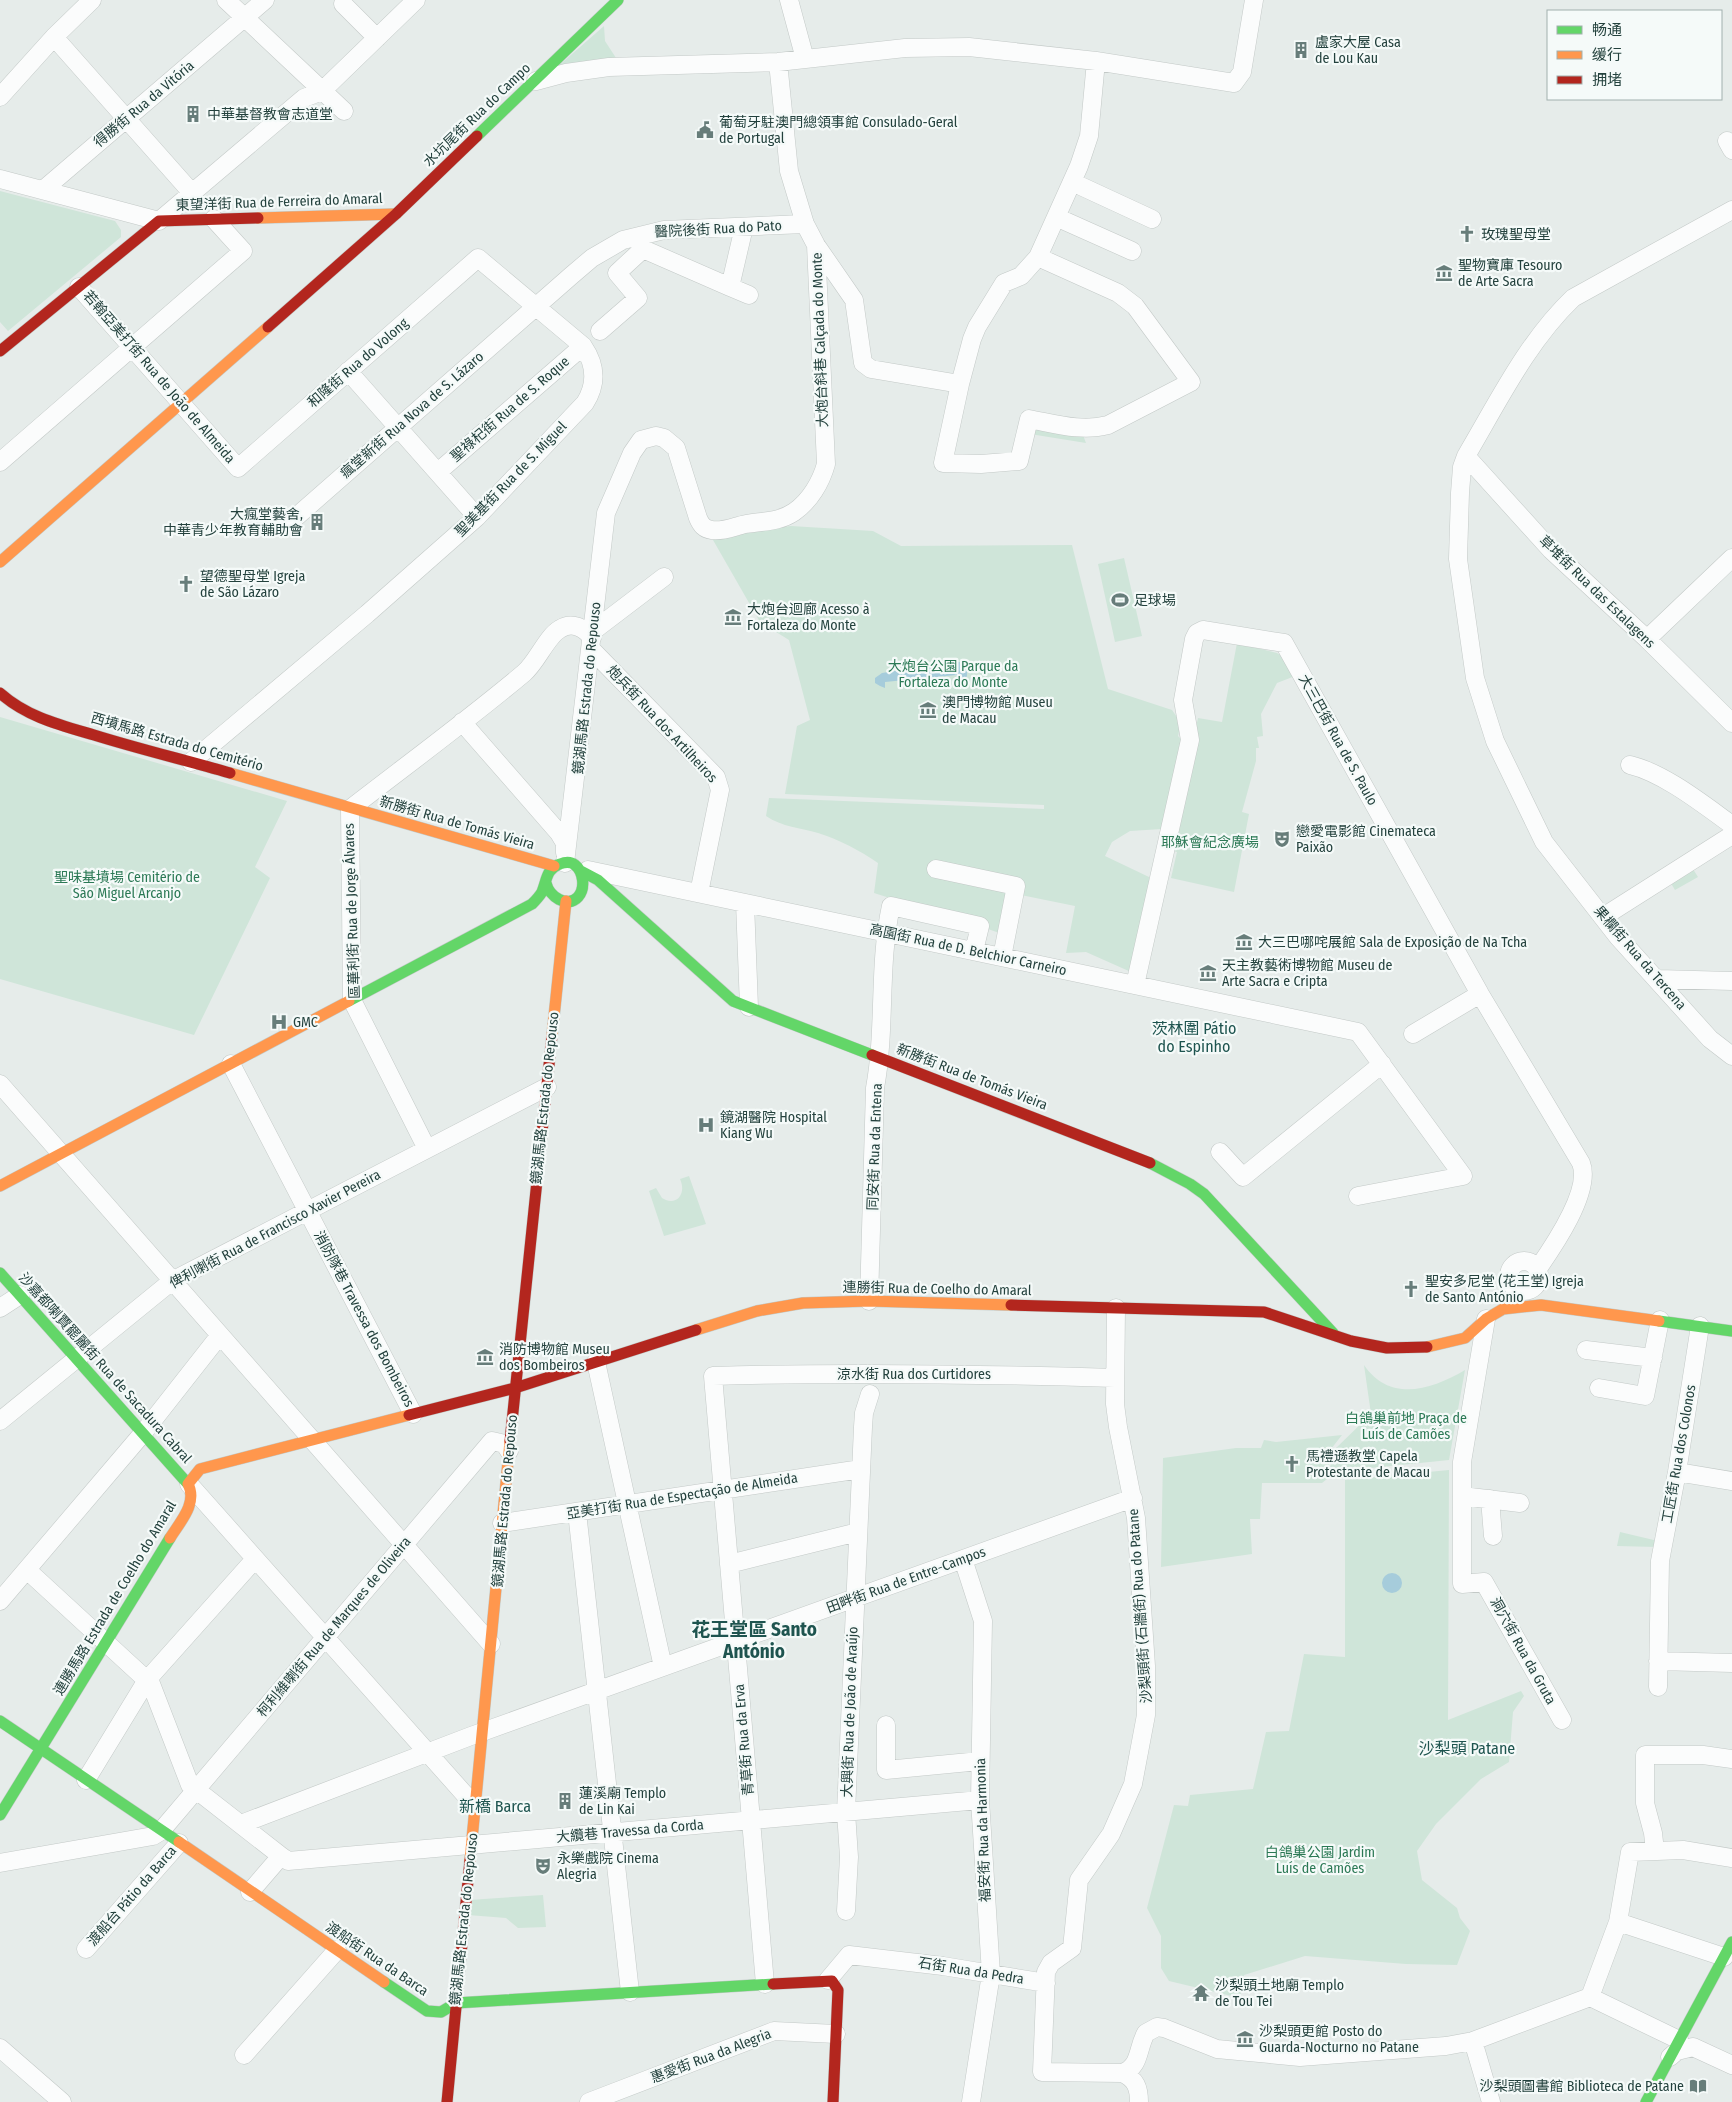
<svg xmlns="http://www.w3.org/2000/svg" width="1732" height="2102" font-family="'Fira Sans Condensed','Noto Sans SC',sans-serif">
<rect width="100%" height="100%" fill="#e6ecea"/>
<!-- green -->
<path fill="#cfe5d9" d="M 604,26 L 605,41 L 618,61 L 556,68 Z
M 0,191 L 115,221 L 121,230 L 121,237 L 8,331 L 0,322 Z
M 1034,421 L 1081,430 L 1086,443 L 1030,434 Z
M 791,526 L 873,531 L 901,546 L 1072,545 L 1108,689 L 1172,710 L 1181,723 L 1178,736 L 1182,740 L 1162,829 L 1130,831 L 1112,842 L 1105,856 L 1149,877 L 1153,887 L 1131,972 L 1086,952 L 1066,953 L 1075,906 L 1016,894 L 1005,935 L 988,929 L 967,917 L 932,906 L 896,900 L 874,893 L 878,863 C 859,850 840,840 818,833 C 801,828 782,827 766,816 L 769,798 L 1044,809 L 1044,805 L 785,794 L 797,726 L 810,720 L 789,640 L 760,622 L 713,540 L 754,530 Z
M 1124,558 L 1142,636 L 1115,642 L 1098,564 Z
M 1237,643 L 1277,653 L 1289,661 L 1295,676 L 1277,683 L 1261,714 L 1263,736 L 1257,737 L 1259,748 L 1256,748 L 1256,761 L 1242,812 L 1249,814 L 1234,892 L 1171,878 L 1177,852 L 1169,850 L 1198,718 L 1222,722 Z
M 0,717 L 287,801 L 255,867 L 270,878 L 194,1035 L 0,979 Z
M 1691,866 L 1698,877 L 1675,890 L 1669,880 Z
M 689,1176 L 706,1224 L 664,1236 L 649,1191 L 656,1188 L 662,1198 C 676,1207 687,1194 680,1179 Z
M 1364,1365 C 1390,1403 1431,1390 1465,1370 L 1449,1460 L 1342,1471 L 1330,1469 L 1333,1451 L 1371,1414 Z
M 1342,1435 L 1331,1449 L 1328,1475 L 1327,1479 L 1322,1483 L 1262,1483 L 1260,1519 L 1250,1519 L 1252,1554 L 1161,1567 L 1163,1458 L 1236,1448 L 1261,1448 L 1264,1440 L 1276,1442 Z
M 1449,1470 L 1448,1720 L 1521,1691 L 1524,1696 L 1513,1712 L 1509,1762 L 1481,1779 L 1436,1824 L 1417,1851 L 1422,1880 L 1457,1908 L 1460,1918 L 1470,1931 L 1457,1965 L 1406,1964 L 1305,1956 L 1244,1975 L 1240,1998 L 1169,1981 L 1161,1968 L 1161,1936 L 1147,1908 L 1174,1805 L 1188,1806 L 1190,1795 L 1253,1789 L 1266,1732 L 1289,1731 L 1304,1654 L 1345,1657 L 1345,1480 Z
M 1620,1532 L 1658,1541 L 1657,1547 L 1617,1546 Z
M 543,1895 L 546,1927 L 518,1928 L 506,1918 L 468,1915 L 469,1900 Z"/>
<!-- water -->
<path fill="#a6ccdb" d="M 952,662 L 961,662 L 967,668 L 967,676 L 962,682 L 957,683 L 956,675 L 885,682 L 885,688 L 880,686 L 875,683 L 875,678 L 882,673 Z
M1382 1583a10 10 0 1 1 20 0a10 10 0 1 1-20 0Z"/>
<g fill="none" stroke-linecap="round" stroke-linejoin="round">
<!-- street casing -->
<g stroke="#c3c9c7" stroke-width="19">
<path id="street" d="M 226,0 L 344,111
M 789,0 L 805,59
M 343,4 L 377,38
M 54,37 L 192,193
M 778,62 L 789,171 L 805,224 L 816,245 L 854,300 L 863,363 L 871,369 L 960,384
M 536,81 L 566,73 L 609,67 L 778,62 L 905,48 L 969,47 L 1096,61 L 1234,83 L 1242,72 L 1254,0
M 0,97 L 54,37 L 92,0
M 1727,141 L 1732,150
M 0,179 L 159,221 L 304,98 L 322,91 L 416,0
M 1072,182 L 1152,219
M 43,190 L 265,0
M 1732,210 L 1573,298 C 1527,342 1498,402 1466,456 L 1462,467 L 1460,493 L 1458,559 L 1475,678 L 1495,741 L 1544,842 L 1618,937 L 1710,1039 L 1732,1056
M 1056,217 L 1132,251
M 1038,257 L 1118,293 L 1135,306 L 1191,382 L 1108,425 C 1082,432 1056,424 1029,419 L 1019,461 L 981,464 L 943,463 L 960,384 L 972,339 L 977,327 L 1004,283 L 1021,276 L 1038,257 L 1079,166 L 1089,136 L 1096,61
M 79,287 L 238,468 L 478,258 L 583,346 C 596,365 597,384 585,403 L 477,517 L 367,614 L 191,762
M 730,287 L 749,295
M 600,331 L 638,298 L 617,273 L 643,249 L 730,287 L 744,227
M 348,371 L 477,517
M 1466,456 L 1551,550 L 1647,639 L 1732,723
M 0,462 L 243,251 L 214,219
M 438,472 L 583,346
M 288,524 L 572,275 L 592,258 L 623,240 L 664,230 L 805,224
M 593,631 L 664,577
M 1647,639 L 1732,558
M 591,649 L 716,777 L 720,790 L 699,893
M 462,722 L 559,833 L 565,843 L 565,853
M 1630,765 C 1664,773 1704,805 1732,825
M 565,863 L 606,513 L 632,453 L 641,440 L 656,436 L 664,438 L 676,448 L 698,518 C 701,525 704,529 712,530 C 723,532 735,526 746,524 C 764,521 779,522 794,512 C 810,501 821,482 826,464 L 816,245
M 936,869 L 1016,886 L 1002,957
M 588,870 L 1358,1032 L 1463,1176 L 1358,1196
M 745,903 L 749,1007
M 1603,917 L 1732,835
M 1658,979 L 1732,981
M 1135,985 L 1190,740 L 1183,700 L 1194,639 L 1197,633 L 1203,630 L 1284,643 L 1480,994 L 1581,1163 C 1592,1191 1553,1247 1537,1270
M 1413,1034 L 1480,994
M 231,1064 L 413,1414
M 0,1084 L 491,1644
M 427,1149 L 352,1000 L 350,809 C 408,764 468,720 524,673 C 537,662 547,636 560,629 C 572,621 585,628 592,638
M 1220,1152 L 1243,1177 L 1382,1064
M1509 1276a15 15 0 1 1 30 0a15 15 0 1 1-30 0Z
M 869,1301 L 875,1088 C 886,1028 878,966 891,906 L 980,926 L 974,951
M 0,1308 L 20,1295
M 1116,1308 L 1115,1404 L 1118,1427 L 1136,1518 L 1146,1666 L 1146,1715 L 1133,1784 L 1111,1834 L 1079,1880 L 1072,1948 L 1051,1963 L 1046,1972 L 1042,2072 L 1122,2073 C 1141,2067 1137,2048 1146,2033 L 1157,2027 L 1164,2028 L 1217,2049 L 1300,2057 L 1446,2046 L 1473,2041 L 1590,1997 L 1618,1922 L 1630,1852 L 1683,1850 L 1732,1858
M 1486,1319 L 1462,1462 L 1462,1584 L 1484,1582 L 1562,1720
M 1586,1350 L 1653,1358
M 596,1362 L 663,1667
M 1599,1388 L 1645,1396 L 1660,1320
M 0,1421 L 172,1281 L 547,1087
M 1677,1472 L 1732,1481
M 189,1484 L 475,1806
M 1462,1496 L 1520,1503
M 1490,1499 L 1493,1536
M 577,1512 L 630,1992
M 502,1523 L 861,1469
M 963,1559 L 983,1621 L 980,1800 L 991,1974 L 971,2102
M 729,1564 L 858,1532
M 27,1570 L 151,1684 L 190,1785 L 281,1856 L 250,1892
M 0,1601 L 143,1433 L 220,1335
M 1658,1661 L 1732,1663
M 1658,1687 L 1660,1561 L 1677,1472 L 1700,1326
M 886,1725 L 886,1770 L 980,1761
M 86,1780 L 147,1680 L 255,1559
M 241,1824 L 471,1736 L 1133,1498
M 1655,1851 L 1653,1833 L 1645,1803 L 1645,1755 L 1703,1755 L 1732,1759
M 281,1856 L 288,1861 L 980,1800
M 0,1863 L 153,1836 L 161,1831 L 492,1441 L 505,1444 L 509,1451
M 846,1911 L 849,1857 L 846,1812 L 863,1427 L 864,1413 L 870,1394
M 1618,1922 L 1724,1957
M 86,1949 L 179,1843
M 828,1980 L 849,1955 L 943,1966 L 1046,1983
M 765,1984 L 713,1376 C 847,1372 981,1374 1115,1378
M 1590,1997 L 1679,2040
M 1473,2041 L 1491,2102
M 0,2048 L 62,2102
M 244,2055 L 337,1950
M 1670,2057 L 1677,2051 L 1693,2047 L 1732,2065
M 1122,2073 C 1136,2079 1139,2088 1139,2102
M 589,2102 L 774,2031 L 836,2034"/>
</g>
<!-- fast casing -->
<g stroke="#c2c9c7" stroke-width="12">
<path id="fast" d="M 477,136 L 618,0
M 581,871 L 598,880 L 733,1001 L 872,1055
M 349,1001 L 532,904 C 536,900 539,897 542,892 C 547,880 546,869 560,864 C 565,862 570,861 575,865 C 583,871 586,888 578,897 C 567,909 549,896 546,883
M 1150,1163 L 1190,1184 L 1204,1194 L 1333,1333
M 0,1273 L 188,1484
M 1659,1321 L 1732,1331
M 0,1721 L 179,1842
M 0,1815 L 170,1538
M 384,1982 L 427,2011 L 441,2012 L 456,2003 L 773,1984
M 1646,2102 L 1732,1942"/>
</g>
<!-- slow casing -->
<g stroke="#c2c9c7" stroke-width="12">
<path id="slow" d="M 258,218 L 396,214
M 0,562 L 268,327
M 230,773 L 554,866
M 552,1036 L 566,901
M 0,1186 L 349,1001
M 696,1330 L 757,1311 L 803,1303 L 869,1301 L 1011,1305
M 1427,1347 L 1465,1338 L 1486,1319 L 1503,1309 L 1541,1305 L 1659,1321
M 170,1538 C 180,1522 198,1503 188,1484 L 200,1469 L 409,1415
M 179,1842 L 384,1982
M 470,1860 L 510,1441"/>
</g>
<!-- jam casing -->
<g stroke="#c2c9c7" stroke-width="12">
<path id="jam" d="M 268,327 L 396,214 L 477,136
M 0,351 L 159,221 L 258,218
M 0,693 C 27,717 60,725 94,735 C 139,749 185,760 230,773
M 872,1055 L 1150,1163
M 1011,1305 L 1264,1312 L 1351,1341 L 1387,1348 L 1427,1347
M 409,1415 L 515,1388 L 696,1330
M 510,1441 L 552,1036
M 773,1984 L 832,1981 L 838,1990 L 833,2102
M 447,2102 L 470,1860"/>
</g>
<!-- street -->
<use href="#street" stroke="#fbfcfc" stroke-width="18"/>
<!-- fast -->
<use href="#fast" stroke="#63d668" stroke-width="11"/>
<!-- slow -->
<use href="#slow" stroke="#ff974d" stroke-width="11"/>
<!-- jam -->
<use href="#jam" stroke="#b3261e" stroke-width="11"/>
</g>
<!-- icons -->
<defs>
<g id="building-bare" transform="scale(1.35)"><path d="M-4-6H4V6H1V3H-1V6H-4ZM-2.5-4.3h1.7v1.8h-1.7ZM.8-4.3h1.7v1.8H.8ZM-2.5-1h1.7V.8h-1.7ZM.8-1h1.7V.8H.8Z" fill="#677d7a" stroke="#f5faf9" stroke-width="2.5" paint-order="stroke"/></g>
<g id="civic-bare" transform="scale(1.35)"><path d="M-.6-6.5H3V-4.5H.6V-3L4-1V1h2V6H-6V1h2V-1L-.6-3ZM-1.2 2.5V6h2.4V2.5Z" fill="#677d7a" stroke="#f5faf9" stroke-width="2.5" paint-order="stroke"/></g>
<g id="church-bare" transform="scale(1.35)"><path d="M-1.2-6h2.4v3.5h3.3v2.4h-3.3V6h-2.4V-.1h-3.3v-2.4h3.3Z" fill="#677d7a" stroke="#f5faf9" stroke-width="2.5" paint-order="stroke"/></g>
<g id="museum-bare" transform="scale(1.35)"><path d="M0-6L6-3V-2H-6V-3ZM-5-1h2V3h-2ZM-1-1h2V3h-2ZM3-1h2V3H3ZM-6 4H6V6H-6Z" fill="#677d7a" stroke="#f5faf9" stroke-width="2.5" paint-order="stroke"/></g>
<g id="stadium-bare" transform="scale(1.35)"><path d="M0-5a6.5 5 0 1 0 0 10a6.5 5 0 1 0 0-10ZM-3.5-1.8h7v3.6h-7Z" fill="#677d7a" stroke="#f5faf9" stroke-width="2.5" paint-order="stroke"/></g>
<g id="theatre-bare" transform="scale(1.35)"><path d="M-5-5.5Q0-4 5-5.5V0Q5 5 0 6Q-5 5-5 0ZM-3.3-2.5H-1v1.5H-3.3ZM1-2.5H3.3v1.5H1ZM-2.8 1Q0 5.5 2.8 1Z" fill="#677d7a" stroke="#f5faf9" stroke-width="2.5" paint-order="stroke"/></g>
<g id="hospital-bare" transform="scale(1.35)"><path d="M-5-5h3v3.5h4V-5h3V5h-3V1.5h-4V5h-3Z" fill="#677d7a" stroke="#f5faf9" stroke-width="2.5" paint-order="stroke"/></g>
<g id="temple-bare" transform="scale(1.35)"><path d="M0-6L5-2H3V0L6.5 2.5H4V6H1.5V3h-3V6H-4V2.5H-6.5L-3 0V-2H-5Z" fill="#677d7a" stroke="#f5faf9" stroke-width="2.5" paint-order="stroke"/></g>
<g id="library-bare" transform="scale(1.35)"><path d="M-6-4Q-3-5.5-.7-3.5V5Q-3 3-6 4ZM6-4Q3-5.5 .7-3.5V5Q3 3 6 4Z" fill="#677d7a" stroke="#f5faf9" stroke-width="2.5" paint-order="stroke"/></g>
</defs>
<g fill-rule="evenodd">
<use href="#building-bare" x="1301" y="50"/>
<use href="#building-bare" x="193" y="114"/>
<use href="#civic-bare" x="705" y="130"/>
<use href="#church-bare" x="1467" y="234"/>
<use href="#museum-bare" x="1444" y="273"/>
<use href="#building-bare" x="317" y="522"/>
<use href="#church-bare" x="186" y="584"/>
<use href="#stadium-bare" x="1120" y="600"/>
<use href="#museum-bare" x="733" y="617"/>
<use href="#museum-bare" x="928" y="710"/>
<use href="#theatre-bare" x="1282" y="839"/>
<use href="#museum-bare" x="1244" y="942"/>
<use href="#museum-bare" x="1208" y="973"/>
<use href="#hospital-bare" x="279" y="1022"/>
<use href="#hospital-bare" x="706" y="1125"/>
<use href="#church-bare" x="1411" y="1289"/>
<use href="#museum-bare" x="485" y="1357"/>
<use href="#church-bare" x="1292" y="1464"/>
<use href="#building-bare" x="565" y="1801"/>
<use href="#theatre-bare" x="543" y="1866"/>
<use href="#temple-bare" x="1201" y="1993"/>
<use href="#museum-bare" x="1245" y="2039"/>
<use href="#library-bare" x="1698" y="2086"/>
</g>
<g text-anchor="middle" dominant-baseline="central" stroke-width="4.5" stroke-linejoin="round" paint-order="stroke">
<!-- poi labels -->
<g font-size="14" fill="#23413d" stroke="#f5faf9" text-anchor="start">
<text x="1315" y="42">盧家大屋 Casa<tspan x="1315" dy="16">de Lou Kau</tspan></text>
<text x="207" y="114">中華基督教會志道堂</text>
<text x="719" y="122">葡萄牙駐澳門總領事館 Consulado-Geral<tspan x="719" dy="16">de Portugal</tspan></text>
<text x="1481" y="234">玫瑰聖母堂</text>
<text x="1458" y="265">聖物寶庫 Tesouro<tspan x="1458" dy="16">de Arte Sacra</tspan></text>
<text x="303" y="514" text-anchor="end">大瘋堂藝舍,<tspan x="303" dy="16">中華青少年教育輔助會</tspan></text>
<text x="200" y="576">望德聖母堂 Igreja<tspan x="200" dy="16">de São Lázaro</tspan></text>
<text x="1134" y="600">足球場</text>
<text x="747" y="609">大炮台迴廊 Acesso à<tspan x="747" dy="16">Fortaleza do Monte</tspan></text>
<text x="942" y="702">澳門博物館 Museu<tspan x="942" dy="16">de Macau</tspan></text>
<text x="1296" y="831">戀愛電影館 Cinemateca<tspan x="1296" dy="16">Paixão</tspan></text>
<text x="1258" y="942">大三巴哪咤展館 Sala de Exposição de Na Tcha</text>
<text x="1222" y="965">天主教藝術博物館 Museu de<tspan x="1222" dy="16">Arte Sacra e Cripta</tspan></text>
<text x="293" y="1022">GMC</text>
<text x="720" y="1117">鏡湖醫院 Hospital<tspan x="720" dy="16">Kiang Wu</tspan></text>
<text x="1425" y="1281">聖安多尼堂 (花王堂) Igreja<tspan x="1425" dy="16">de Santo António</tspan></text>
<text x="499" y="1349">消防博物館 Museu<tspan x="499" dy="16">dos Bombeiros</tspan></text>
<text x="1306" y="1456">馬禮遜教堂 Capela<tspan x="1306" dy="16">Protestante de Macau</tspan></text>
<text x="579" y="1793">蓮溪廟 Templo<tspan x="579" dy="16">de Lin Kai</tspan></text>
<text x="557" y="1858">永樂戲院 Cinema<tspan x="557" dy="16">Alegria</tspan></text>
<text x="1215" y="1985">沙梨頭土地廟 Templo<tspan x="1215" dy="16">de Tou Tei</tspan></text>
<text x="1259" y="2031">沙梨頭更館 Posto do<tspan x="1259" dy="16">Guarda-Nocturno no Patane</tspan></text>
<text x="1684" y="2086" text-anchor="end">沙梨頭圖書館 Biblioteca de Patane</text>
</g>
<!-- street labels -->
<g font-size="14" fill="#23413d" stroke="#f5faf9">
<text transform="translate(144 104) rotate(-40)">得勝街 Rua da Vitória</text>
<text transform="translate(477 115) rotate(-44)">水坑尾街 Rua do Campo</text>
<text transform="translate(279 202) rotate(-2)">東望洋街 Rua de Ferreira do Amaral</text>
<text transform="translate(718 229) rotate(-3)">醫院後街 Rua do Pato</text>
<text transform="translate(820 340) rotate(-92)">大炮台斜巷 Calçada do Monte</text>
<text transform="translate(358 363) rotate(-41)">和隆街 Rua do Volong</text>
<text transform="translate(159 377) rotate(49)">若翰亞美打街 Rua de João de Almeida</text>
<text transform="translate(510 409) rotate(-41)">聖祿杞街 Rua de S. Roque</text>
<text transform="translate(412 415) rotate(-41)">瘋堂新街 Rua Nova de S. Lázaro</text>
<text transform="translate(511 479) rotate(-46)">聖美基街 Rua de S. Miguel</text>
<text transform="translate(1597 592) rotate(44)">草堆街 Rua das Estalagens</text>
<text transform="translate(587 688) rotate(-84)">鏡湖馬路 Estrada do Repouso</text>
<text transform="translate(662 724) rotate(47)">炮兵街 Rua dos Artilheiros</text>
<text transform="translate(1338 740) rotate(61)">大三巴街 Rua de S. Paulo</text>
<text transform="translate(177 742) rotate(16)">西墳馬路 Estrada do Cemitério</text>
<text transform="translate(457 823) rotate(16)">新勝街 Rua de Tomás Vieira</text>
<text transform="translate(352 911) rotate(-92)">區華利街 Rua de Jorge Álvares</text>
<text transform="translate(968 950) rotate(12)">高園街 Rua de D. Belchior Carneiro</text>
<text transform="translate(1640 958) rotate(49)">果欄街 Rua da Tercena</text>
<text transform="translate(972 1077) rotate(21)">新勝街 Rua de Tomás Vieira</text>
<text transform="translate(545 1098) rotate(-84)">鏡湖馬路 Estrada do Repouso</text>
<text transform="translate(875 1147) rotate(-88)">同安街 Rua da Entena</text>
<text transform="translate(275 1229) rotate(-28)">俾利喇街 Rua de Francisco Xavier Pereira</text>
<text transform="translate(937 1289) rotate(1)">連勝街 Rua de Coelho do Amaral</text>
<text transform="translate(364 1319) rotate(62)">消防隊巷 Travessa dos Bombeiros</text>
<text transform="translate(105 1368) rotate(48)">沙嘉都喇賈罷麗街 Rua de Sacadura Cabral</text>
<text x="914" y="1374">涼水街 Rua dos Curtidores</text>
<text transform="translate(1679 1454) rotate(-80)">工匠街 Rua dos Colonos</text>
<text transform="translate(682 1496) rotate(-9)">亞美打街 Rua de Espectação de Almeida</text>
<text transform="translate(505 1501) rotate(-85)">鏡湖馬路 Estrada do Repouso</text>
<text transform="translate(906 1580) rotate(-20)">田畔街 Rua de Entre-Campos</text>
<text transform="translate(115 1598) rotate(-59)">連勝馬路 Estrada de Coelho do Amaral</text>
<text transform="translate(1140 1606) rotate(-94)">沙梨頭街 (石牆街) Rua do Patane</text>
<text transform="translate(334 1627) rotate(-50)">柯利維喇街 Rua de Marques de Oliveira</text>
<text transform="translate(1523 1651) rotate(61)">洞穴街 Rua da Gruta</text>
<text transform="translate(850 1712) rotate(-88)">大興街 Rua de João de Araújo</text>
<text transform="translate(744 1740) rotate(-95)">青草街 Rua da Erva</text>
<text transform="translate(983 1830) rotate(-92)">福安街 Rua da Harmonia</text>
<text transform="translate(630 1831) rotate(-5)">大纜巷 Travessa da Corda</text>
<text transform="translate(132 1896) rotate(-49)">渡船台 Pátio da Barca</text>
<text transform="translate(464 1919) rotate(-84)">鏡湖馬路 Estrada do Repouso</text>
<text transform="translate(377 1959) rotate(34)">渡船街 Rua da Barca</text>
<text transform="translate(971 1971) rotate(9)">石街 Rua da Pedra</text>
<text transform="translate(711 2056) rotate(-21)">惠愛街 Rua da Alegria</text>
</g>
<!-- park labels -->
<g font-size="14" fill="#2b7955" stroke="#f5faf9">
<text x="953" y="666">大炮台公園 Parque da<tspan x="953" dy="16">Fortaleza do Monte</tspan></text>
<text x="1210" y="842">耶穌會紀念廣場</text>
<text x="127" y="877">聖味基墳場 Cemitério de<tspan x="127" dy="16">São Miguel Arcanjo</tspan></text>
<text x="1406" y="1418">白鴿巢前地 Praça de<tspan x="1406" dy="16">Luís de Camões</tspan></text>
<text x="1320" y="1852">白鴿巢公園 Jardim<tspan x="1320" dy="16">Luís de Camões</tspan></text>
</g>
<!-- quarter labels -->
<g font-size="16" fill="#1e544f" stroke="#f5faf9">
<text x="1194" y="1028">茨林圍 Pátio<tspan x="1194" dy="18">do Espinho</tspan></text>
<text x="1467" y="1748">沙梨頭 Patane</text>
<text x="495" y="1806">新橋 Barca</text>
</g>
<!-- district labels -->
<g font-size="19" font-weight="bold" fill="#1e544f" stroke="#f5faf9">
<text x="754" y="1629">花王堂區 Santo<tspan x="754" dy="22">António</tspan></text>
</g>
</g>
<!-- legend -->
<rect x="1547" y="10" width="175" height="90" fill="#f5faf9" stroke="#a1b0ae"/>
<rect x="1557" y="26" width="25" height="8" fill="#63d668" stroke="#a1b0ae"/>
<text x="1592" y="35" font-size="15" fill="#23413d">畅通</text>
<rect x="1557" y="51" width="25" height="8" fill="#ff974d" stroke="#a1b0ae"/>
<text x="1592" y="60" font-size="15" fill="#23413d">缓行</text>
<rect x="1557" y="76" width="25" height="8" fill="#b3261e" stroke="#a1b0ae"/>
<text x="1592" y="85" font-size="15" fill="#23413d">拥堵</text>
</svg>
